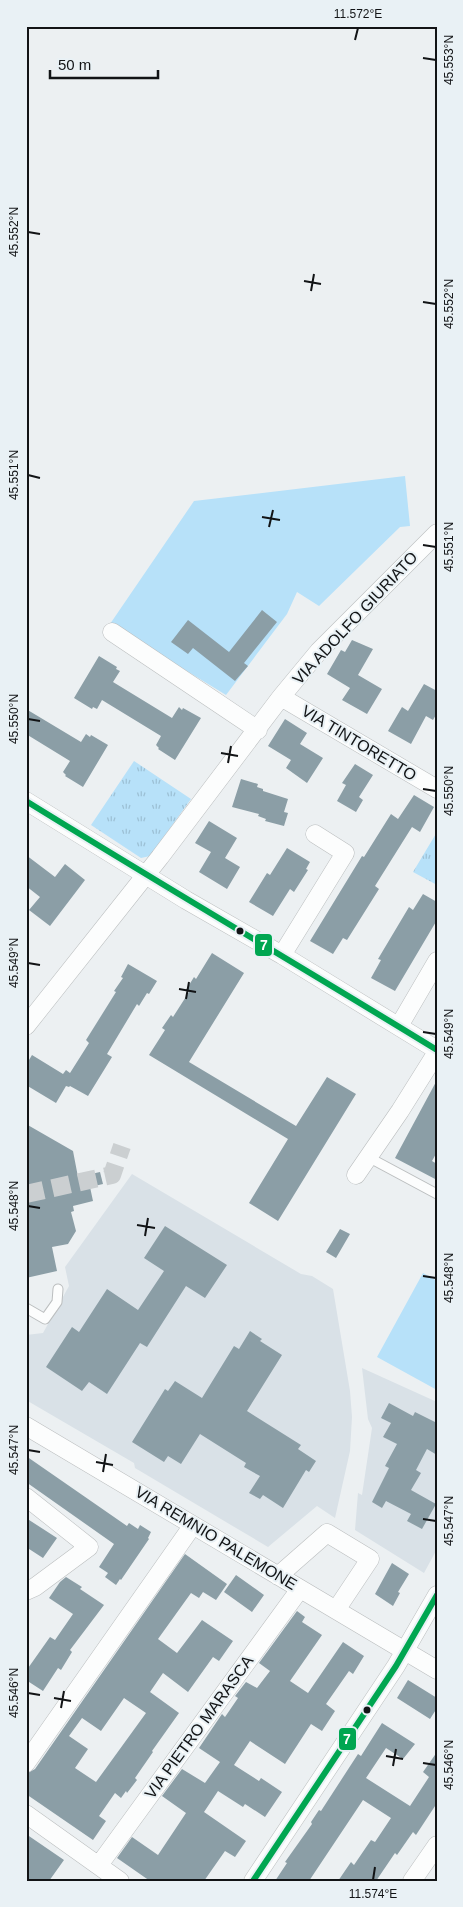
<svg xmlns="http://www.w3.org/2000/svg" width="463" height="1907" font-family="Helvetica,sans-serif">
<defs>
<pattern id="park-tufts" width="24" height="20" patternUnits="userSpaceOnUse" patternTransform="scale(1.25)"><rect width="24" height="20" fill="#b7e1f9"/><path d="M3 7l-1-3M5 7V3M7 7l1-3M15 17l-1-3M17 17v-4M19 17l1-3" fill="none" stroke="#9cc0d5"/></pattern>
</defs>
<rect width="100%" height="100%" fill="#ecf0f2"/>
<!-- built -->
<path fill="#d9e1e7" d="M 132,1174 L 301,1274 L 312,1276 L 333,1289 L 350,1391 L 352,1417 L 350,1451 L 335,1518 L 317,1506 L 268,1547 L 135,1468 L 134,1463 L 26,1400 L 26,1335 L 43,1333 L 69,1286 L 65,1267 Z
M 362,1368 L 437,1402 L 437,1549 L 424,1573 L 355,1530 L 358,1493 L 362,1495 L 372,1428 L 368,1419 Z"/>
<!-- green -->
<path fill="#b7e1f9" d="M 405,476 L 410,526 L 400,527 L 319,606 L 297,592 L 287,614 L 226,695 L 110,624 L 194,501 Z
M 423,1273 L 437,1281 L 437,1390 L 377,1357 Z"/>
<!-- park -->
<path fill="url(#park-tufts)" d="M 134,761 L 191,799 L 150,856 L 141,858 L 91,825 Z
M 437,832 L 437,885 L 413,872 Z"/>
<!-- building -->
<path fill="#8b9ea6" fill-rule="evenodd" d="M 262,610 L 277,622 L 244,663 L 248,666 L 235,681 L 193,648 L 188,654 L 171,642 L 188,620 L 229,652 Z
M 352,640 L 373,649 L 358,675 L 382,689 L 367,714 L 342,700 L 350,688 L 327,674 L 341,650 L 345,652 Z
M 99,656 L 117,667 L 116,669 L 120,671 L 113,682 L 172,718 L 179,707 L 182,710 L 183,708 L 201,718 L 175,760 L 158,749 L 159,748 L 156,745 L 161,736 L 102,700 L 97,709 L 93,707 L 92,709 L 74,698 Z
M 424,684 L 437,691 L 437,713 L 433,720 L 426,716 L 411,744 L 388,731 L 402,707 L 408,711 Z
M 26,709 L 81,742 L 86,734 L 90,737 L 91,735 L 108,745 L 83,787 L 65,776 L 66,775 L 63,772 L 70,761 L 26,734 Z
M 285,719 L 307,733 L 300,744 L 323,758 L 307,783 L 286,768 L 291,760 L 268,746 Z
M 355,764 L 373,775 L 359,797 L 363,800 L 356,812 L 337,801 L 346,785 L 342,783 Z
M 241,779 L 258,784 L 257,787 L 263,789 L 263,791 L 288,799 L 284,812 L 288,813 L 284,826 L 265,821 L 266,819 L 258,816 L 259,814 L 232,807 Z
M 414,795 L 434,807 L 420,832 L 412,827 L 375,886 L 379,889 L 347,940 L 343,938 L 333,954 L 310,941 L 362,856 L 364,857 L 391,814 L 398,819 Z
M 209,821 L 237,838 L 225,858 L 240,867 L 227,889 L 199,872 L 211,852 L 195,843 Z
M 287,848 L 310,862 L 306,869 L 308,870 L 294,892 L 290,889 L 273,916 L 249,902 L 267,873 L 270,875 Z
M 26,855 L 55,877 L 65,864 L 85,880 L 50,926 L 29,910 L 40,897 L 26,886 Z
M 423,894 L 437,902 L 437,920 L 395,991 L 371,978 L 381,960 L 378,959 L 409,907 L 413,910 Z
M 212,953 L 244,973 L 189,1062 L 296,1126 L 327,1077 L 356,1094 L 278,1221 L 249,1203 L 288,1139 L 149,1055 L 165,1030 L 162,1028 L 171,1015 L 173,1017 L 189,992 L 186,990 L 194,977 L 196,979 Z
M 128,964 L 157,981 L 149,994 L 147,993 L 139,1006 L 137,1004 L 107,1054 L 112,1057 L 88,1096 L 70,1086 L 69,1087 L 66,1086 L 56,1103 L 26,1085 L 26,1065 L 32,1055 L 63,1074 L 66,1070 L 70,1073 L 89,1043 L 86,1040 L 116,992 L 114,991 L 123,978 L 121,977 Z
M 437,1080 L 437,1152 L 432,1161 L 437,1164 L 437,1180 L 395,1158 Z
M 26,1124 L 73,1151 L 78,1177 L 100,1172 L 103,1184 L 90,1187 L 93,1201 L 73,1206 L 74,1211 L 71,1212 L 76,1231 L 68,1244 L 52,1247 L 57,1271 L 26,1278 Z
M 165,1226 L 227,1265 L 205,1298 L 186,1286 L 147,1347 L 140,1343 L 107,1394 L 89,1382 L 82,1391 L 46,1367 L 72,1327 L 79,1332 L 107,1289 L 138,1310 L 164,1271 L 144,1258 Z
M 340,1229 L 350,1234 L 336,1258 L 326,1252 Z
M 250,1331 L 262,1339 L 260,1341 L 282,1355 L 247,1411 L 301,1445 L 298,1449 L 316,1461 L 309,1472 L 306,1470 L 283,1508 L 263,1495 L 260,1499 L 249,1493 L 260,1476 L 244,1467 L 246,1463 L 200,1434 L 181,1464 L 168,1456 L 164,1462 L 132,1442 L 165,1389 L 168,1391 L 175,1381 L 202,1398 L 234,1346 L 239,1349 Z
M 389,1403 L 413,1416 L 415,1412 L 437,1423 L 437,1455 L 427,1449 L 416,1470 L 421,1473 L 411,1490 L 436,1504 L 422,1529 L 407,1521 L 411,1514 L 386,1501 L 382,1508 L 372,1502 L 389,1468 L 385,1466 L 397,1444 L 383,1437 L 391,1423 L 381,1418 Z
M 26,1456 L 127,1526 L 129,1523 L 138,1529 L 140,1525 L 151,1532 L 148,1538 L 149,1539 L 121,1580 L 120,1579 L 116,1585 L 105,1577 L 108,1573 L 99,1567 L 114,1544 L 26,1482 Z
M 26,1518 L 57,1538 L 43,1558 L 26,1547 Z
M 185,1554 L 227,1584 L 216,1600 L 203,1592 L 199,1598 L 191,1593 L 158,1639 L 177,1653 L 202,1620 L 233,1641 L 219,1661 L 213,1657 L 188,1692 L 163,1673 L 150,1692 L 179,1713 L 152,1751 L 153,1752 L 135,1778 L 137,1780 L 127,1793 L 126,1791 L 121,1798 L 115,1793 L 99,1816 L 106,1821 L 93,1840 L 26,1794 L 26,1774 L 35,1769 ZM 124,1698 L 146,1713 L 96,1782 L 75,1768 L 88,1749 L 69,1736 L 82,1718 L 101,1731 Z
M 392,1563 L 409,1574 L 398,1592 L 400,1593 L 393,1606 L 375,1594 Z
M 236,1575 L 264,1595 L 252,1612 L 224,1592 Z
M 66,1577 L 82,1587 L 80,1589 L 104,1605 L 70,1650 L 72,1652 L 61,1670 L 58,1668 L 43,1691 L 26,1680 L 26,1671 L 50,1637 L 55,1640 L 73,1614 L 49,1598 L 60,1582 Z
M 297,1611 L 305,1617 L 302,1622 L 322,1635 L 290,1681 L 308,1693 L 343,1642 L 364,1656 L 353,1674 L 349,1671 L 326,1704 L 335,1711 L 322,1731 L 311,1724 L 285,1764 L 250,1741 L 234,1765 L 259,1781 L 261,1778 L 282,1792 L 265,1817 L 245,1804 L 243,1807 L 218,1791 L 204,1812 L 246,1841 L 235,1857 L 225,1851 L 204,1881 L 150,1881 L 117,1858 L 132,1837 L 158,1855 L 186,1813 L 162,1796 L 182,1769 L 205,1783 L 220,1762 L 199,1748 L 222,1714 L 225,1717 L 238,1698 L 235,1696 L 246,1682 L 257,1688 L 270,1671 L 259,1663 Z
M 408,1680 L 437,1698 L 437,1708 L 430,1719 L 397,1698 Z
M 382,1723 L 415,1744 L 403,1759 L 386,1748 L 366,1778 L 410,1806 L 429,1777 L 423,1772 L 437,1752 L 437,1803 L 416,1835 L 413,1832 L 397,1855 L 395,1853 L 376,1881 L 338,1881 L 351,1862 L 354,1865 L 371,1840 L 375,1842 L 391,1818 L 363,1800 L 309,1881 L 275,1881 L 287,1863 L 285,1862 L 312,1824 L 311,1822 L 319,1810 L 321,1811 L 358,1754 L 361,1756 Z
M 26,1834 L 64,1860 L 49,1881 L 26,1881 Z"/>
<g fill="none" stroke-linecap="round" stroke-linejoin="round">
<!-- street-tunnel -->
<path stroke="#cbcfd1" stroke-width="18" stroke-dasharray="18 9" stroke-linecap="butt" d="M 26,1194 L 112,1175 L 122,1146"/>
<!-- lane casing -->
<g stroke="#bbbebf" stroke-width="11">
<path id="lane" d="M 368,1157 L 437,1194
M 26,1308 L 45,1319 L 57,1302 L 58,1289"/>
</g>
<!-- street casing -->
<g stroke="#bbbebf" stroke-width="19">
<path id="street" d="M 112,632 L 258,730
M 281,697 L 437,789
M 26,801 L 186,900 L 282,955 L 437,1050
M 282,955 L 345,853 L 315,834
M 26,1026 L 160,857 L 281,697 L 319,651 L 437,533
M 399,1026 L 437,961
M 356,1175 L 400,1111 L 437,1052
M 26,1426 L 437,1670
M 26,1497 L 89,1547 L 35,1587 L 26,1591
M 278,1576 L 327,1533 L 370,1559 L 336,1610
M 26,1763 L 193,1525
M 26,1814 L 120,1881
M 99,1865 L 300,1589
M 253,1881 L 396,1666 L 437,1595
M 412,1881 L 437,1845"/>
</g>
<!-- lane -->
<use href="#lane" stroke="#fcfdfd" stroke-width="9"/>
<!-- street -->
<use href="#street" stroke="#fcfdfd" stroke-width="18"/>
<!-- bus-1 casing -->
<g stroke="#e9f1f5" stroke-width="10">
<path id="bus-1" d="M 26,801 C 162,885 300,966 437,1050
M 253,1881 L 396,1666 L 437,1595"/>
</g>
<!-- bus-1 -->
<use href="#bus-1" stroke="#00a651" stroke-width="6"/>
</g>
<!-- ticks -->
<path fill="none" stroke="#121416" stroke-width="2" d="M 355,40 L 358,28M 423,58 L 436,60M 28,232 L 40,234M 304,281 L 321,284M 311,291 L 314,274M 423,302 L 436,304M 28,475 L 40,478M 262,517 L 280,520M 269,527 L 273,510M 423,545 L 436,547M 28,719 L 40,721M 221,753 L 238,756M 228,763 L 231,746M 423,789 L 436,791M 28,963 L 40,965M 179,989 L 196,992M 186,999 L 189,982M 423,1032 L 436,1034M 28,1206 L 40,1208M 137,1225 L 155,1228M 145,1236 L 148,1218M 423,1276 L 436,1278M 28,1450 L 40,1452M 96,1462 L 113,1465M 103,1472 L 106,1454M 423,1519 L 436,1521M 28,1693 L 40,1695M 54,1698 L 71,1701M 61,1708 L 64,1691M 386,1756 L 403,1759M 423,1763 L 436,1765M 393,1766 L 396,1749M 373,1880 L 375,1867"/>
<!-- markers -->
<g fill="#121416" stroke="#e9f1f5" stroke-width="2">
<circle cx="240" cy="931" r="4.5"/>
<circle cx="367" cy="1710" r="4.5"/>
</g>
<g text-anchor="middle" dominant-baseline="central" stroke-width="4" stroke-linejoin="round" paint-order="stroke">
<!-- street labels -->
<g font-size="16" fill="#121416" stroke="#e9f1f5">
<text transform="translate(355 618) rotate(-47)">VIA ADOLFO GIURIATO</text>
<text transform="translate(359 743) rotate(31)">VIA TINTORETTO</text>
<text transform="translate(216 1538) rotate(31)">VIA REMNIO PALEMONE</text>
<text transform="translate(199 1727) rotate(-54)">VIA PIETRO MARASCA</text>
</g>
</g>
<g stroke="#e9f1f5" stroke-width="2">
<rect x="254" y="933" width="19" height="24" rx="5" fill="#00a651"/>
<rect x="338" y="1727" width="19" height="24" rx="5" fill="#00a651"/>
</g>
<g font-size="14" text-anchor="middle" font-weight="bold" fill="#fff">
<text x="264" y="950">7</text>
<text x="347" y="1744">7</text>
</g>
<!-- border -->
<rect width="463" height="1907" fill="none" stroke="#e9f1f5" stroke-width="55"/>
<!-- scale -->
<path d="M50 70v8h108v-8" fill="none" stroke="#121416" stroke-width="2.5"/>
<text x="58" y="70" font-size="15" fill="#121416" stroke="#e9f1f5" stroke-width="4" paint-order="stroke">50 m</text>
<rect x="28" y="28" width="408" height="1852" fill="none" stroke="#121416" stroke-width="2"/>
<g font-size="12" text-anchor="middle" fill="#121416">
<text x="358" y="18">11.572°E</text>
<text transform="translate(449 60) rotate(-90)" y="4">45.553°N</text>
<text transform="translate(14 232) rotate(-90)" y="4">45.552°N</text>
<text transform="translate(449 304) rotate(-90)" y="4">45.552°N</text>
<text transform="translate(14 475) rotate(-90)" y="4">45.551°N</text>
<text transform="translate(449 547) rotate(-90)" y="4">45.551°N</text>
<text transform="translate(14 719) rotate(-90)" y="4">45.550°N</text>
<text transform="translate(449 791) rotate(-90)" y="4">45.550°N</text>
<text transform="translate(14 963) rotate(-90)" y="4">45.549°N</text>
<text transform="translate(449 1034) rotate(-90)" y="4">45.549°N</text>
<text transform="translate(14 1206) rotate(-90)" y="4">45.548°N</text>
<text transform="translate(449 1278) rotate(-90)" y="4">45.548°N</text>
<text transform="translate(14 1450) rotate(-90)" y="4">45.547°N</text>
<text transform="translate(449 1521) rotate(-90)" y="4">45.547°N</text>
<text transform="translate(14 1693) rotate(-90)" y="4">45.546°N</text>
<text transform="translate(449 1765) rotate(-90)" y="4">45.546°N</text>
<text x="373" y="1898">11.574°E</text>
</g>
</svg>
